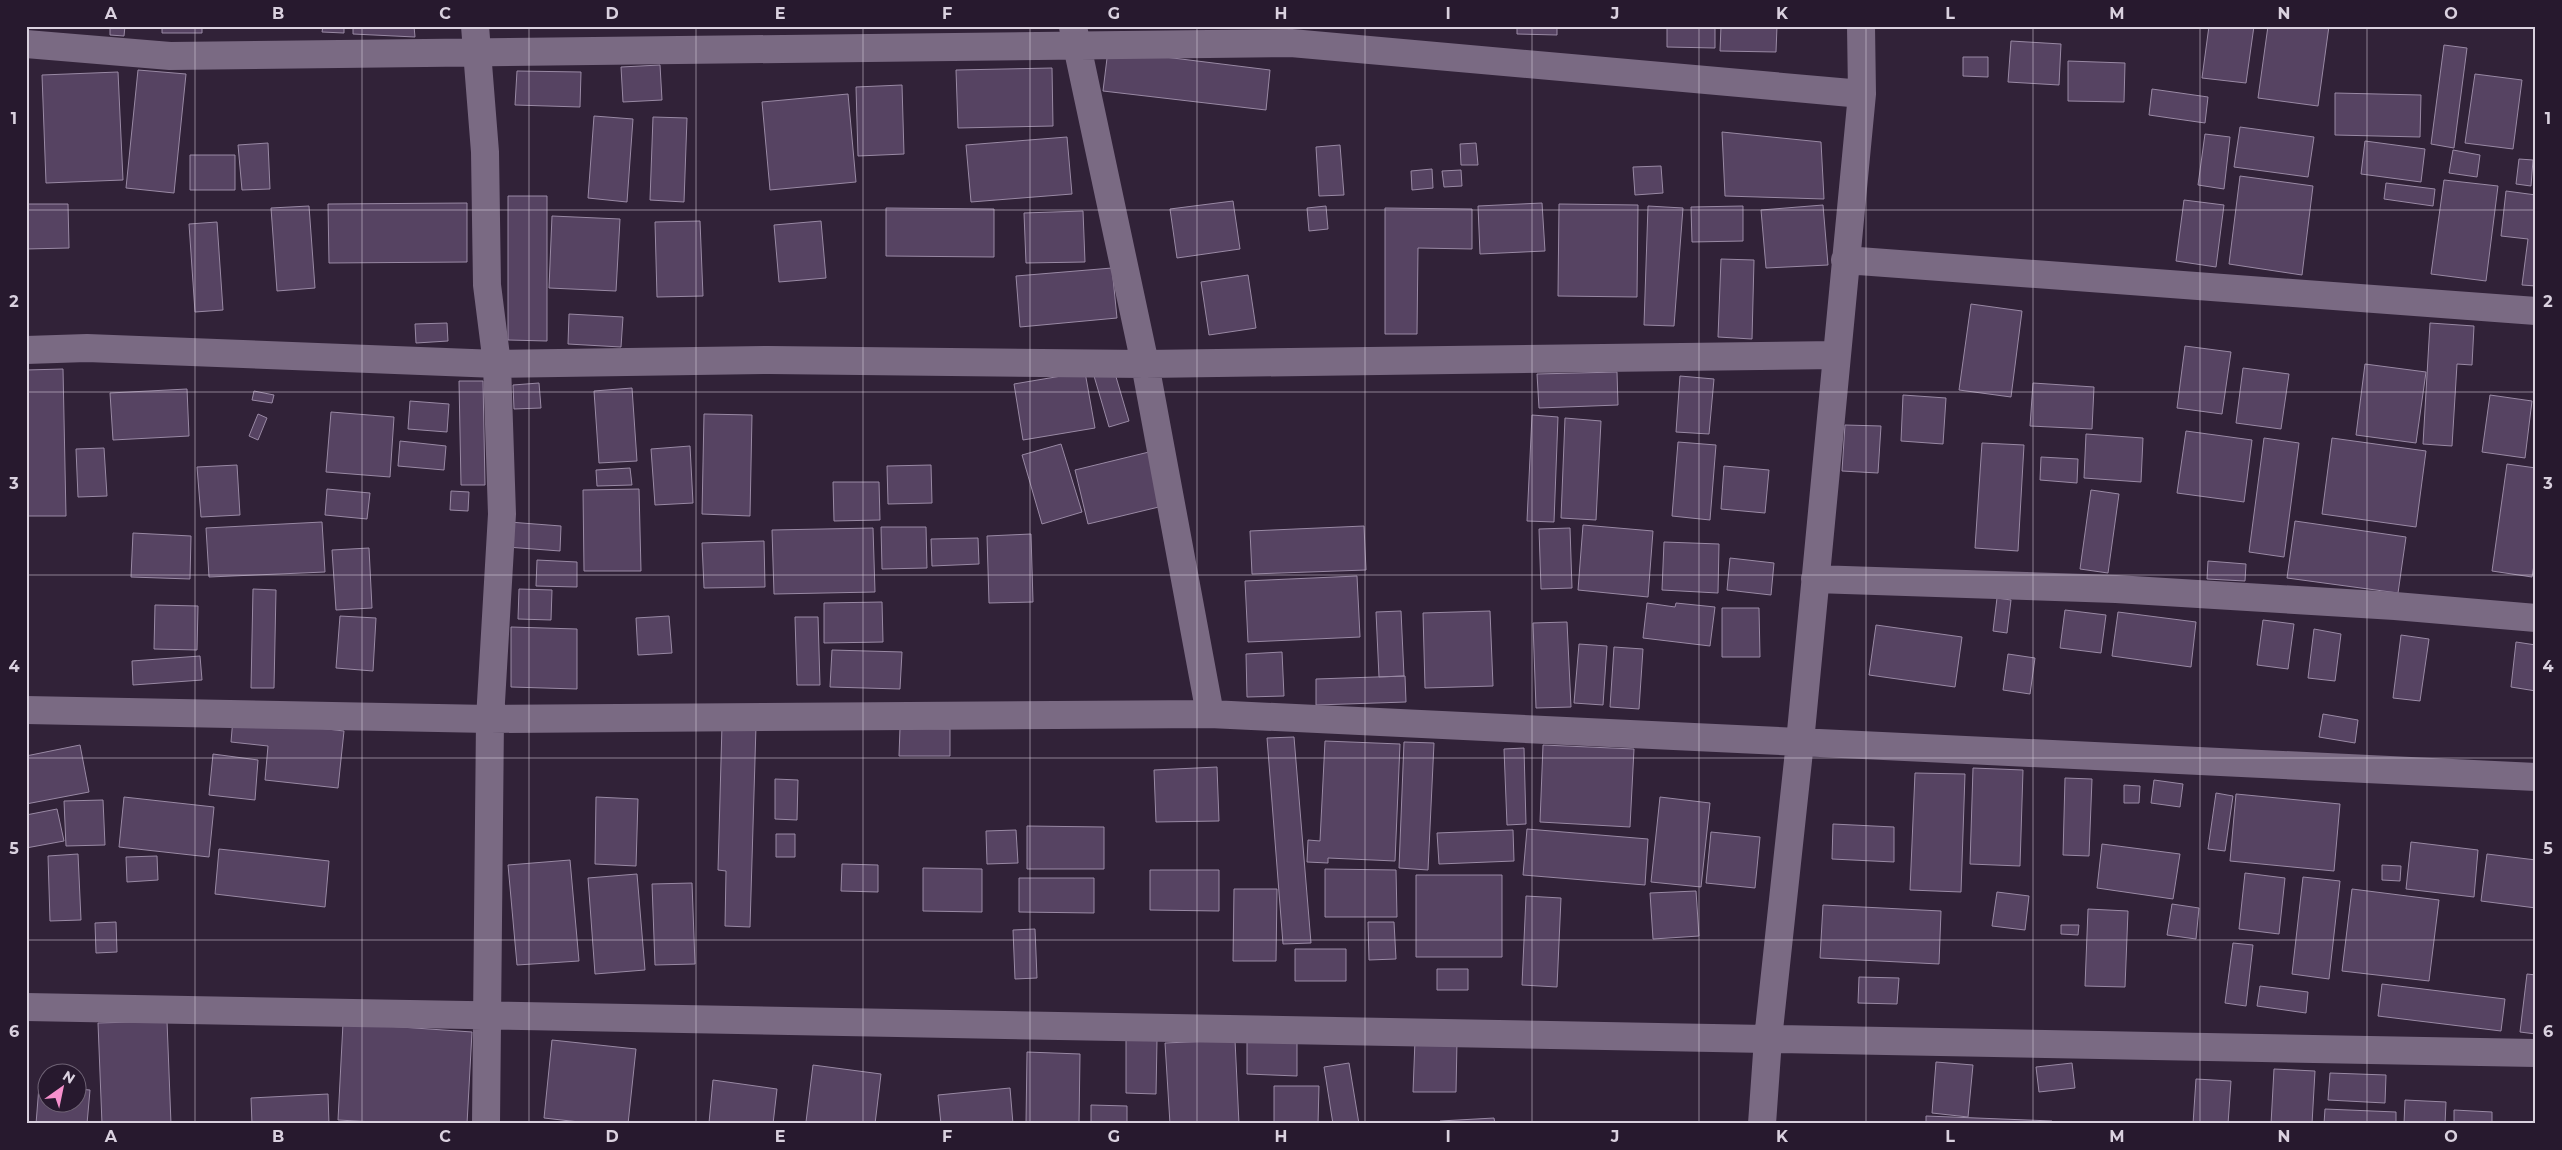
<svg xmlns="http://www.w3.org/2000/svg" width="2562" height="1150" font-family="Montserrat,sans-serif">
<rect width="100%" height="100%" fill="#312238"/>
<!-- building -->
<path fill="#564362" stroke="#9989a4" d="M 110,26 L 125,26 L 124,36 L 110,35 Z
M 162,26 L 202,26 L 202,33 L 162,33 Z
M 323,26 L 344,26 L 344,33 L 322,32 Z
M 353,26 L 414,26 L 415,37 L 353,34 Z
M 1517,26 L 1557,26 L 1557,35 L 1517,34 Z
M 1667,26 L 1715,26 L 1715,48 L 1667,47 Z
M 1721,26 L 1777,26 L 1776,52 L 1720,51 Z
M 2209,26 L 2254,26 L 2246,83 L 2202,78 Z
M 2268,26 L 2329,26 L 2318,106 L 2258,98 Z
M 2011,41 L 2061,44 L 2059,85 L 2008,82 Z
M 2444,45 L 2467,48 L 2454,148 L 2431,144 Z
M 1108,50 L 1270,70 L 1266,110 L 1103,91 Z
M 1963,57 L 1988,57 L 1988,77 L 1963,76 Z
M 2068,61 L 2125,63 L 2124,102 L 2068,101 Z
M 660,65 L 662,100 L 623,102 L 621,67 Z
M 1052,68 L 1053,126 L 958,128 L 956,70 Z
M 138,70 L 186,74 L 174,193 L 126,188 Z
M 517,71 L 581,72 L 580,107 L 515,105 Z
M 118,72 L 123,180 L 46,183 L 42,75 Z
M 2475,74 L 2522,80 L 2513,149 L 2465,143 Z
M 902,85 L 904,154 L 858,156 L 856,87 Z
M 2152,89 L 2208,97 L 2205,123 L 2149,115 Z
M 2335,93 L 2421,95 L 2420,137 L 2335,135 Z
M 848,94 L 856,182 L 770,190 L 762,102 Z
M 594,116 L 633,119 L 627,202 L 588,198 Z
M 653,117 L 687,118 L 684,202 L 650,200 Z
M 2240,127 L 2314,137 L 2308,177 L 2234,167 Z
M 1722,132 L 1821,142 L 1824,199 L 1725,196 Z
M 2205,134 L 2230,137 L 2224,189 L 2198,185 Z
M 1067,137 L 1072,194 L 971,202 L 966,145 Z
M 2365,141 L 2425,149 L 2421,182 L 2361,174 Z
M 268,143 L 270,189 L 242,190 L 238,145 Z
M 1476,143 L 1478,165 L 1461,165 L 1460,144 Z
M 1340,145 L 1344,195 L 1319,196 L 1316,147 Z
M 2453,150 L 2480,155 L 2477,177 L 2449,173 Z
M 190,155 L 235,155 L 235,190 L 190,190 Z
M 2519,159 L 2533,160 L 2531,186 L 2516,184 Z
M 1661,166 L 1663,193 L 1635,195 L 1633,167 Z
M 1432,169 L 1433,188 L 1412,190 L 1411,171 Z
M 1461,170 L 1462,186 L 1444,187 L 1442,171 Z
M 2240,176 L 2313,186 L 2302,275 L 2229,264 Z
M 2444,180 L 2498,186 L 2486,281 L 2431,274 Z
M 2386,183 L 2435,189 L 2433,206 L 2384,199 Z
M 2506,191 L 2536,195 L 2536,286 L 2522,285 L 2528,239 L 2501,236 Z
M 508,196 L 547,196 L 547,341 L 508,340 Z
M 2184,200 L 2224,205 L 2216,267 L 2176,261 Z
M 1233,201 L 1240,249 L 1177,258 L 1170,209 Z
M 467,203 L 467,262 L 329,263 L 328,204 Z
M 1542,203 L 1545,251 L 1480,254 L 1478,206 Z
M 26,204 L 68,204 L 69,248 L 26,249 Z
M 1559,204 L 1638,205 L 1637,297 L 1558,296 Z
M 1823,205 L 1828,265 L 1766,268 L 1761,210 Z
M 309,206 L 315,288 L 277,291 L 271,208 Z
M 1326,206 L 1328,229 L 1309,231 L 1307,208 Z
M 1648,206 L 1683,208 L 1674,326 L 1644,325 Z
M 1743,206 L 1743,241 L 1692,242 L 1691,207 Z
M 886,208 L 994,209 L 994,257 L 886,256 Z
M 1385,208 L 1472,209 L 1472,249 L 1418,248 L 1417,334 L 1385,334 Z
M 1083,211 L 1085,262 L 1026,263 L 1024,213 Z
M 552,216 L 620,219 L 616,291 L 549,288 Z
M 700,221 L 703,296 L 657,297 L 655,222 Z
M 821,221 L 826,278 L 779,282 L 774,225 Z
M 217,222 L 223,310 L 195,312 L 189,224 Z
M 1721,259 L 1754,260 L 1752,339 L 1718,337 Z
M 1112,268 L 1117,318 L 1020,327 L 1016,276 Z
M 1248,275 L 1256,328 L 1209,335 L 1201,282 Z
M 1971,304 L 2022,311 L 2011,397 L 1959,390 Z
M 569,314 L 623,317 L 621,347 L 568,344 Z
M 447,323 L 448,341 L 416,343 L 415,324 Z
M 2430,323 L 2474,326 L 2472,365 L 2457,364 L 2452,446 L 2423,444 Z
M 2185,346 L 2231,352 L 2222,414 L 2177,408 Z
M 2365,364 L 2426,372 L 2416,443 L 2356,435 Z
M 2243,368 L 2289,374 L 2281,429 L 2236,423 Z
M 63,369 L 66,516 L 26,516 L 26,370 Z
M 1114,370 L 1129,421 L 1109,427 L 1094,376 Z
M 1085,372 L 1095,428 L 1023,440 L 1014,384 Z
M 1617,372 L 1618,405 L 1539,408 L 1537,374 Z
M 1680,376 L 1714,379 L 1709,434 L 1676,432 Z
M 459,381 L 483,381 L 485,485 L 461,485 Z
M 539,383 L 541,408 L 514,409 L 513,385 Z
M 2033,383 L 2094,387 L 2092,429 L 2030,426 Z
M 632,388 L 637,461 L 599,463 L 594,391 Z
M 187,389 L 189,436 L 113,440 L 110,393 Z
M 254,391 L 274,395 L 272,403 L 252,400 Z
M 1903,395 L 1946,398 L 1943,444 L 1901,441 Z
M 2490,395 L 2532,401 L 2525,458 L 2482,452 Z
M 410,401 L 449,404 L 447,432 L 408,429 Z
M 331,412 L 394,417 L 390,477 L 326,472 Z
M 258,414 L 267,418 L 258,440 L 249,436 Z
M 704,414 L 752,415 L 750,516 L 702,514 Z
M 1532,415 L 1558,417 L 1554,522 L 1527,521 Z
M 1565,418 L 1601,421 L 1596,520 L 1561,518 Z
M 1845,425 L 1881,426 L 1878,473 L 1842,471 Z
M 2186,431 L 2252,440 L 2244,502 L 2177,493 Z
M 2086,434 L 2143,438 L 2141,482 L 2084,478 Z
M 2264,438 L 2299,443 L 2284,557 L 2249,552 Z
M 2332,438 L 2426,451 L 2416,527 L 2322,514 Z
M 400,441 L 446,446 L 444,470 L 398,466 Z
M 1678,442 L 1716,445 L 1710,520 L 1672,516 Z
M 1982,443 L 2024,445 L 2018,551 L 1975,548 Z
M 1061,444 L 1082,512 L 1042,524 L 1022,455 Z
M 690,446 L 693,503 L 655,505 L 651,449 Z
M 104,448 L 107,496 L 78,497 L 76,449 Z
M 1149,452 L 1163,506 L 1088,524 L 1075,470 Z
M 2041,457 L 2078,459 L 2077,483 L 2040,480 Z
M 2507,464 L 2536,468 L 2536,553 L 2532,577 L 2492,571 Z
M 237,465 L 240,515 L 201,517 L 197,467 Z
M 931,465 L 932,503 L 888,504 L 887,466 Z
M 1724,466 L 1769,470 L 1765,513 L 1721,509 Z
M 630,468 L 632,485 L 597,486 L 596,470 Z
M 833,482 L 879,482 L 880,520 L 834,521 Z
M 327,489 L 370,493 L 367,519 L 325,515 Z
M 639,489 L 641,571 L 584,571 L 583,490 Z
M 2091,490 L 2119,494 L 2108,573 L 2080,569 Z
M 451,491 L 469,492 L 468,511 L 450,510 Z
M 2295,521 L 2406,537 L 2398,593 L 2287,578 Z
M 322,522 L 325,572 L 209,577 L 206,528 Z
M 509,522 L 561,526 L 560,551 L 507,547 Z
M 1583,525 L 1653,531 L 1648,597 L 1578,590 Z
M 1364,526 L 1366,570 L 1252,574 L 1250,531 Z
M 881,527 L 926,527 L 927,568 L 882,569 Z
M 873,528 L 875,592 L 774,594 L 772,530 Z
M 1570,528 L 1572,588 L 1541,589 L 1539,529 Z
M 133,533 L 191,536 L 190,579 L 131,577 Z
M 1031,534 L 1033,602 L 989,603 L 987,536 Z
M 978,538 L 979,564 L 932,566 L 931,539 Z
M 764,541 L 765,587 L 704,588 L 702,543 Z
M 1664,542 L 1719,544 L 1718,593 L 1662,590 Z
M 369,548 L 372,608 L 336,610 L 332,550 Z
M 1730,558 L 1774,563 L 1771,595 L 1727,590 Z
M 537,560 L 577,562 L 577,587 L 536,586 Z
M 2208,561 L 2246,564 L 2245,581 L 2207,579 Z
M 1357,576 L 1360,637 L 1248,642 L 1245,581 Z
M 253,589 L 276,590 L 274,688 L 251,688 Z
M 519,589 L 552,590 L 551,620 L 518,619 Z
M 1997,598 L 2011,600 L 2007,633 L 1993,631 Z
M 882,602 L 883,642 L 824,643 L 824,603 Z
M 1647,603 L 1675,607 L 1676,603 L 1715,607 L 1710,646 L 1643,638 Z
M 155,605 L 198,606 L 197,650 L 154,649 Z
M 1722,608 L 1759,608 L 1760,657 L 1722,657 Z
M 2065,610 L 2106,615 L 2101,653 L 2060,648 Z
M 1401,611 L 1404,676 L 1379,677 L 1376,612 Z
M 1490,611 L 1493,686 L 1425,688 L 1423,613 Z
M 2118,612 L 2196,622 L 2191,667 L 2112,656 Z
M 340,616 L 376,618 L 373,671 L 336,668 Z
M 669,616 L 672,653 L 638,655 L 636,618 Z
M 795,617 L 818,617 L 820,685 L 797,685 Z
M 2263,620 L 2294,624 L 2288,669 L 2257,665 Z
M 1567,622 L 1571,707 L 1536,708 L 1533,623 Z
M 1876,625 L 1962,637 L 1955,687 L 1869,675 Z
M 511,627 L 577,629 L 577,689 L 511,687 Z
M 2314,629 L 2341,634 L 2335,681 L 2308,678 Z
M 2401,635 L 2429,639 L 2420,701 L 2393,698 Z
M 2516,642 L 2536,645 L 2536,691 L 2511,687 Z
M 1579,644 L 1607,646 L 1603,705 L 1574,703 Z
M 1614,647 L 1643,649 L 1639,709 L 1610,707 Z
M 832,650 L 902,652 L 900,689 L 830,687 Z
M 1282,652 L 1284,696 L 1247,697 L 1246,654 Z
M 2008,654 L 2035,658 L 2030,694 L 2003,690 Z
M 200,656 L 202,680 L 133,685 L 132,661 Z
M 1405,676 L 1406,702 L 1316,705 L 1316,679 Z
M 2323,714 L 2358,720 L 2355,743 L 2319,737 Z
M 233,718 L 344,731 L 338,788 L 265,780 L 268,746 L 231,742 Z
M 722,725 L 756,726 L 750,927 L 725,926 L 726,871 L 718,870 Z
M 900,728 L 950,729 L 950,756 L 899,756 Z
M 1294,737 L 1311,943 L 1283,944 L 1267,738 Z
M 1325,741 L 1400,744 L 1395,861 L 1328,858 L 1328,863 L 1307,862 L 1308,840 L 1320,841 Z
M 1404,742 L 1434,743 L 1428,870 L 1399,868 Z
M 80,745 L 89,792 L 26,804 L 26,756 Z
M 1543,745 L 1634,749 L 1630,827 L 1540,822 Z
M 1524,748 L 1526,824 L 1507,825 L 1504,749 Z
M 213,754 L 258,760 L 255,800 L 209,795 Z
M 1217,767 L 1219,821 L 1156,822 L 1154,770 Z
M 1973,768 L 2023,770 L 2020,866 L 1970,864 Z
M 1915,773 L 1965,774 L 1961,892 L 1910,890 Z
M 2065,778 L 2092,779 L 2089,856 L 2063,855 Z
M 775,779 L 798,780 L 797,820 L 775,819 Z
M 2154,780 L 2183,784 L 2180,807 L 2151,803 Z
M 2124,785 L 2140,786 L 2139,803 L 2124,803 Z
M 2216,793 L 2233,796 L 2225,851 L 2208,849 Z
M 2236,794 L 2340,804 L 2334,871 L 2230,861 Z
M 124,797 L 214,807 L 209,857 L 119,847 Z
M 596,797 L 638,799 L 636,866 L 595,864 Z
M 1660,797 L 1710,803 L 1701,887 L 1651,882 Z
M 103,800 L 105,845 L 66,846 L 64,801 Z
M 57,809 L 64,841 L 26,848 L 26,815 Z
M 1833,824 L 1894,827 L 1894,862 L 1832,859 Z
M 1027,826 L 1104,827 L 1104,869 L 1027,869 Z
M 1527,829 L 1648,839 L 1645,885 L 1523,875 Z
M 1016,830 L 1018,863 L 987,864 L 986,831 Z
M 1513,830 L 1514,861 L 1439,864 L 1437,833 Z
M 1711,832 L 1760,837 L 1755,888 L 1706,883 Z
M 776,834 L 795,834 L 795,857 L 776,857 Z
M 2411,842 L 2478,850 L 2474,897 L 2406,889 Z
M 2102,844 L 2180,854 L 2173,899 L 2097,888 Z
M 219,849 L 329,861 L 325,907 L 215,894 Z
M 78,854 L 81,920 L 50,921 L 48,856 Z
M 2487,854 L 2536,860 L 2536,908 L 2481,901 Z
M 157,856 L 158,880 L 127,882 L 126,857 Z
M 570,860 L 579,961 L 517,965 L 508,865 Z
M 842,864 L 878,865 L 878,892 L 841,891 Z
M 2382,865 L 2401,866 L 2400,881 L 2382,880 Z
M 923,868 L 982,869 L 982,912 L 923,911 Z
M 1325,869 L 1396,870 L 1397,917 L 1325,917 Z
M 1150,870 L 1219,870 L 1219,911 L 1150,910 Z
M 2245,873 L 2285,878 L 2279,934 L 2239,929 Z
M 637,874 L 645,970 L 595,974 L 588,878 Z
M 1416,875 L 1502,875 L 1502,957 L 1416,957 Z
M 2303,877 L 2340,881 L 2329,979 L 2292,974 Z
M 1019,878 L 1094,878 L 1094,913 L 1019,912 Z
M 692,883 L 695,964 L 655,965 L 652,884 Z
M 1234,889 L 1277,889 L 1276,961 L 1233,961 Z
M 2352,889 L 2439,900 L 2429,981 L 2342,971 Z
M 1696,891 L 1699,936 L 1653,939 L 1650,893 Z
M 1997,892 L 2029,896 L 2025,930 L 1992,926 Z
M 1526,896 L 1561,898 L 1557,987 L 1522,985 Z
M 2172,904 L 2199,908 L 2196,939 L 2167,935 Z
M 1823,905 L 1941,911 L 1939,964 L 1820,958 Z
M 2088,909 L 2128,911 L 2125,987 L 2085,986 Z
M 116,922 L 117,952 L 96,953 L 95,923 Z
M 1368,922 L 1394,922 L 1396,959 L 1369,960 Z
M 2061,925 L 2079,925 L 2078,935 L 2061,934 Z
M 1035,929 L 1037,978 L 1015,979 L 1013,930 Z
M 2233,943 L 2253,945 L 2246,1006 L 2225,1003 Z
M 1295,949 L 1346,949 L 1346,981 L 1295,981 Z
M 1437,969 L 1468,969 L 1468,990 L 1437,990 Z
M 2527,974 L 2536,975 L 2536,1034 L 2520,1032 Z
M 1859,977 L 1899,978 L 1897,1004 L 1858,1003 Z
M 2382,984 L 2505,999 L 2501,1031 L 2378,1016 Z
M 2260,986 L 2308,992 L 2306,1013 L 2257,1006 Z
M 167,1021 L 171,1124 L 102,1124 L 98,1023 Z
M 343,1023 L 472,1032 L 467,1124 L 411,1124 L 338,1120 Z
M 1247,1034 L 1297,1035 L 1297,1076 L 1247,1074 Z
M 1126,1039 L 1157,1040 L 1156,1094 L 1126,1093 Z
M 552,1040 L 636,1049 L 628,1124 L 597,1124 L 544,1118 Z
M 1235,1040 L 1239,1124 L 1170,1124 L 1165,1043 Z
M 1415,1040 L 1457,1041 L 1456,1092 L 1413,1092 Z
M 1027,1052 L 1080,1054 L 1079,1124 L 1026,1124 Z
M 1936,1062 L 1973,1065 L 1968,1117 L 1932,1113 Z
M 1349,1063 L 1359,1124 L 1333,1124 L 1324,1067 Z
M 2072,1063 L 2075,1088 L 2039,1092 L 2036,1067 Z
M 813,1065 L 881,1074 L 875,1124 L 806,1122 Z
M 2274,1069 L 2315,1071 L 2312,1124 L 2271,1124 Z
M 2330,1073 L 2386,1075 L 2385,1103 L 2328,1100 Z
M 2196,1079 L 2231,1081 L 2228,1124 L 2193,1124 Z
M 713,1080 L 777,1089 L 773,1124 L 709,1123 Z
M 39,1086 L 48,1086 L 48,1102 L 78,1102 L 78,1089 L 90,1090 L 87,1124 L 36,1124 Z
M 1274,1086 L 1319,1086 L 1318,1124 L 1274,1124 Z
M 1010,1088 L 1013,1124 L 941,1124 L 938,1095 Z
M 328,1094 L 329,1124 L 252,1124 L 251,1098 Z
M 2405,1100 L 2446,1102 L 2445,1124 L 2404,1124 Z
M 1091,1105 L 1127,1106 L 1127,1124 L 1091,1124 Z
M 2325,1109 L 2396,1112 L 2396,1124 L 2324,1124 Z
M 2454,1110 L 2492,1112 L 2492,1124 L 2454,1124 Z
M 1926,1116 L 2052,1121 L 2052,1124 L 1926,1124 Z
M 1494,1118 L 1495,1124 L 1440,1124 L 1440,1121 Z"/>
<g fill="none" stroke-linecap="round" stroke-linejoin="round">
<!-- street -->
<path stroke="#7a6a83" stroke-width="28" d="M 475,26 L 485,152 L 487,285 L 497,364 L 502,514 L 490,719 L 486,1124
M 1073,27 L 1145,364 L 1210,714
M 26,44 L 170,56 L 1291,43 L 1862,94
M 1845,260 L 2536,311
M 26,350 L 87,348 L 497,364 L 769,360 L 1145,364 L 1837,355
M 1815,579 L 2116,589 L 2395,606 L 2536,618
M 26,710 L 490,719 L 1210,714 L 2536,777
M 26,1007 L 2536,1053
M 1762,1124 L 1768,1039 L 1800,742 L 1862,94 L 1861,26"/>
</g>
<!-- grid -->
<path fill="none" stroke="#dad1df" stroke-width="1" stroke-opacity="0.55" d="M 195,26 L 195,1124M 362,26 L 362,1124M 529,26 L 529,1124M 696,26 L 696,1124M 863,26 L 863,1124M 1030,26 L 1030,1124M 1197,26 L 1197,1124M 1365,26 L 1365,1124M 1532,26 L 1532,1124M 1699,26 L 1699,1124M 1866,26 L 1866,1124M 2033,26 L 2033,1124M 2200,26 L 2200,1124M 2367,26 L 2367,1124M 26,210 L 2536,210M 26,392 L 2536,392M 26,575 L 2536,575M 26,758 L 2536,758M 26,940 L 2536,940"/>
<!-- border -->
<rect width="2562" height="1150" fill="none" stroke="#27192e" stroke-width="55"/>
<!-- north arrow -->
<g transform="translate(62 1088) rotate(33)"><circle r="24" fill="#27192e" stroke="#6f6375"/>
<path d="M0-4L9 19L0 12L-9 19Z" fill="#f790cd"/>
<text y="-8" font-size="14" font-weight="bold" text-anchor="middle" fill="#dad1df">N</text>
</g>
<rect x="28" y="28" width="2506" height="1094" fill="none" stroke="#dad1df" stroke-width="2"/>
<g font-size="16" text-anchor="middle" font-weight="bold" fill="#dad1df">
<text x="111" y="19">A</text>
<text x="278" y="19">B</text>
<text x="445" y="19">C</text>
<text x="612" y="19">D</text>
<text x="780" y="19">E</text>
<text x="947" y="19">F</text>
<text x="1114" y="19">G</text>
<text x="1281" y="19">H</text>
<text x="1448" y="19">I</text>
<text x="1615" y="19">J</text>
<text x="1782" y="19">K</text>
<text x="1950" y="19">L</text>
<text x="2117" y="19">M</text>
<text x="2284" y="19">N</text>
<text x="2451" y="19">O</text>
<text x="14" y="124">1</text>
<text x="2548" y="124">1</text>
<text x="14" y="307">2</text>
<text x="2548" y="307">2</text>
<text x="14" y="489">3</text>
<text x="2548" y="489">3</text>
<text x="14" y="672">4</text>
<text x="2548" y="672">4</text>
<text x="14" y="854">5</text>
<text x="2548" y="854">5</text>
<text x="14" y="1037">6</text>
<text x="2548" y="1037">6</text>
<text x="111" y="1142">A</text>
<text x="278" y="1142">B</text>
<text x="445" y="1142">C</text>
<text x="612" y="1142">D</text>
<text x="780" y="1142">E</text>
<text x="947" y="1142">F</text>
<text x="1114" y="1142">G</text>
<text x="1281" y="1142">H</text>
<text x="1448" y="1142">I</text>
<text x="1615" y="1142">J</text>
<text x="1782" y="1142">K</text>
<text x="1950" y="1142">L</text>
<text x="2117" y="1142">M</text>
<text x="2284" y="1142">N</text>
<text x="2451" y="1142">O</text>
</g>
</svg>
